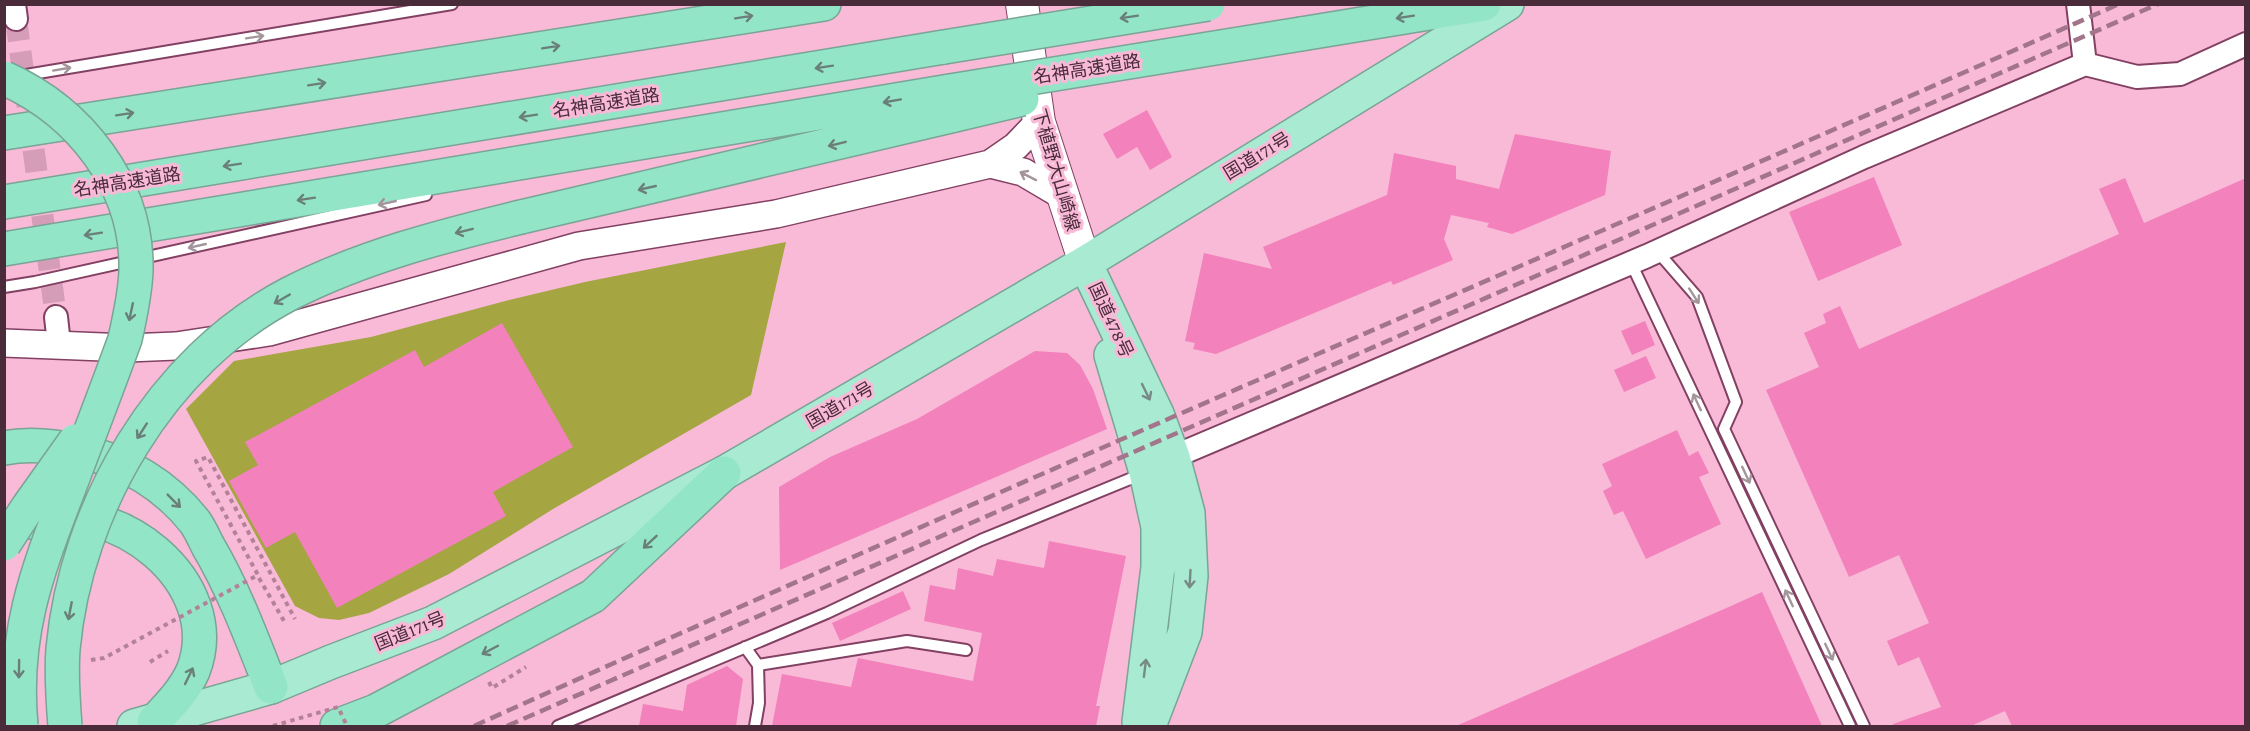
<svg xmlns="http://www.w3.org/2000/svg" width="2250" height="731" font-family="'Crimson Pro','Noto Sans JP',serif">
<rect width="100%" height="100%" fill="#f8bad7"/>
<!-- green -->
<path fill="#a5a542" d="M 786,242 L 751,395 L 553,509 L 449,574 L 369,613 L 339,620 L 319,618 L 295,606 L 186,409 L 234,361 L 371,337 L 509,300 L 585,282 Z"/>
<!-- building -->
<path fill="#f381bb" d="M 1147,110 L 1172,157 L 1150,170 L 1137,147 L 1117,159 L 1103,134 Z
M 1515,134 L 1611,151 L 1605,195 L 1512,234 L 1487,227 L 1489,223 L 1451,215 L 1444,239 L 1453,260 L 1393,285 L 1391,281 L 1216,354 L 1193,349 L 1195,343 L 1185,341 L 1204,253 L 1272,269 L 1263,247 L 1387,195 L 1394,153 L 1456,166 L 1456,179 L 1499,189 Z
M 1874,177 L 1902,245 L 1818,281 L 1789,212 Z
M 2125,178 L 2144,223 L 2246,178 L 2246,726 L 2012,726 L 2005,711 L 1971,726 L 1893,726 L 1893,724 L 1941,707 L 1919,657 L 1898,666 L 1887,641 L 1929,623 L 1899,555 L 1849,577 L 1766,390 L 1819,367 L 1804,333 L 1826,323 L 1823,314 L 1840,306 L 1859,349 L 2119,234 L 2099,189 Z
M 1645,321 L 1655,345 L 1632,355 L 1621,331 Z
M 502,323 L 573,447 L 493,492 L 506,516 L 337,608 L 295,532 L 266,548 L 229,481 L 258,465 L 245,442 L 415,350 L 424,367 Z
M 1035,351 L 1067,353 L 1080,365 L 1093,389 L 1107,429 L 780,570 L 779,487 L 830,457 L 917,419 Z
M 1646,356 L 1656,378 L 1624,392 L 1614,370 Z
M 1677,430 L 1689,456 L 1698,451 L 1709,473 L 1699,477 L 1721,524 L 1646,559 L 1623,511 L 1614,515 L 1603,491 L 1612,486 L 1602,464 Z
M 1049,541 L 1126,556 L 1096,706 L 1100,706 L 1096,726 L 772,726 L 782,674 L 851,687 L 858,658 L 973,681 L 982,633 L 924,621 L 930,585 L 955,590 L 958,568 L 993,576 L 997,559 L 1044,568 Z
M 903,591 L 911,609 L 840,641 L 832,623 Z
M 1762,592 L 1822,726 L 1456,726 L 1731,606 Z
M 727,666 L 743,679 L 736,726 L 639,726 L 643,704 L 683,711 L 687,685 Z"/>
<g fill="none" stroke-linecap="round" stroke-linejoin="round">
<!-- minor-tunnel -->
<path stroke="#d59db8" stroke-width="22" stroke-dasharray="22 11" stroke-linecap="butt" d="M 16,19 L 56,317"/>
<!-- service casing -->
<g stroke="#824062" stroke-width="14">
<path id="service" d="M 20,76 L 452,4
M 1657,251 L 1697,297 L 1736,402 L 1724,429 L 1864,726
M 1631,263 L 1850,726
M 4,287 L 35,282 L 426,195
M 745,647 L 758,665 L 759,703 L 755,726
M 758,665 L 907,641 L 966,650
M 558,726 L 827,613 L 981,540 L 1142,474"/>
</g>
<!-- minor casing -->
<g stroke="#824062" stroke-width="26">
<path id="minor" d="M 14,4 L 16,19
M 2078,4 L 2085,64 L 2137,77 L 2180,74 L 2246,44
M 56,317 L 59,344
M 1173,457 L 1647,256 L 1864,157 L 2085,64"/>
</g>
<!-- tertiary casing -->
<g stroke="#824062" stroke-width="30">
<path id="tertiary" d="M 990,164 L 1023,172 L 1062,195
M 4,343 L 128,348 L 176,346 L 269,332 L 579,246 L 776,214 L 990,164 L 1016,146 L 1039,122"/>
</g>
<!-- secondary casing -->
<g stroke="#824062" stroke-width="34">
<path id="secondary" d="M 1022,4 L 1039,122 L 1085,263"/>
</g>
<!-- trunk casing -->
<g stroke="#79a496" stroke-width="36">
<path id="trunk" d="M 1085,263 L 1157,414 L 1173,457 L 1188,513 L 1191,576 L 1185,632 L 1149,726
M 1111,355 L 1146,472 L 1158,527 L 1158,567 L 1139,722
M 134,726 L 271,687 L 331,662 L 433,623 L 724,473 L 1085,263 L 1507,4"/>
</g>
<!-- motorway casing -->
<g stroke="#79a496" stroke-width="36">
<path id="motorway" d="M 1301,34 L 1484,4
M 4,133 L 824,4
M 4,202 L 944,47
M 521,217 L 955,115
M 4,249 L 950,91
M 4,448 C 30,443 56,446 81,452 C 125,460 167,486 195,522 C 200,529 204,538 208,546 C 234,590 252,639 271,687
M 31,522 C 113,493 228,582 193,671 C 184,691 169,706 154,722
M 337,726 L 376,711 L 593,596 L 724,473"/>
</g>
<!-- path -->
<path stroke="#b38299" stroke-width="4" stroke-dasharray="4.5 4.5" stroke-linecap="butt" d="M 259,578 L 284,621
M 150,662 L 168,651
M 489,682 L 492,688 L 526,667"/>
<!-- service -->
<use href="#service" stroke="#fff" stroke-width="10"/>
<!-- minor -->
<use href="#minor" stroke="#fff" stroke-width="22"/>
<!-- tertiary -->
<use href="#tertiary" stroke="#fff" stroke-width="27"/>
<!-- secondary -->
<use href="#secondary" stroke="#fff" stroke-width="32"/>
<!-- trunk -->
<use href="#trunk" stroke="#a8ead2" stroke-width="33"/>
<!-- motorway -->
<use href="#motorway" stroke="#93e5c7" stroke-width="33"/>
<!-- rail -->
<path stroke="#a3758b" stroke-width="4.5" stroke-dasharray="12 6" stroke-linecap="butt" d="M 474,726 C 1020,479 1571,247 2119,4
M 507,726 L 2158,4"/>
<!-- motorway-bridge casing -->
<g stroke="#79a496" stroke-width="36" stroke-linecap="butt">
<path id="motorway-bridge" d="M 944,47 L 1208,4
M 4,78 C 80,112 138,185 136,271 C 135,294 130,317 125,339 C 108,386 90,433 72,480 C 39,567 12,631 21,726
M 950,91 L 1301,34
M 955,115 L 1022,99
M 4,544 L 28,507 L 75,441
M 65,726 C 63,701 61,675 63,649 C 76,508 161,361 289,294 C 361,257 442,236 521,217"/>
</g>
<!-- path-bridge -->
<path stroke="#b38299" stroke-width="4" stroke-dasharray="4.5 4.5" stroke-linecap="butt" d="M 91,660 L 104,658 L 258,575 L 196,461 L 208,457 L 295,619
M 273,726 L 338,707 L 347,726"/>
<!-- motorway-bridge -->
<use href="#motorway-bridge" stroke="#93e5c7" stroke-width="33"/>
</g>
<!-- one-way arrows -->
<defs><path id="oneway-shaft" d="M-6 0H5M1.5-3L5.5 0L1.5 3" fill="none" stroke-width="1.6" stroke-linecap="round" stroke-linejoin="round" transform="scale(1.5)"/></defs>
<g stroke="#6a7f79">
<use href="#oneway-shaft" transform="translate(744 17) rotate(-9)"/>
<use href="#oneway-shaft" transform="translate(1129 17) rotate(171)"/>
<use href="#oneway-shaft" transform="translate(1405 17) rotate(171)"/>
<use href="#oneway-shaft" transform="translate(551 47) rotate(-9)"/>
<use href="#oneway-shaft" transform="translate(824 67) rotate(171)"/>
<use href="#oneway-shaft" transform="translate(317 84) rotate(-9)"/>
<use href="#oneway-shaft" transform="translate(892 101) rotate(170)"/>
<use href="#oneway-shaft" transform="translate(125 114) rotate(-9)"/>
<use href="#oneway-shaft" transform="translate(528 116) rotate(171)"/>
<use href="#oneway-shaft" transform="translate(837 144) rotate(166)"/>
<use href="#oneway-shaft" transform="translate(232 165) rotate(171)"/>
<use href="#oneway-shaft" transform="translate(647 188) rotate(167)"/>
<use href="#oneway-shaft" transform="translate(306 199) rotate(171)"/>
<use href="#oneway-shaft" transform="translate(464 231) rotate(166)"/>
<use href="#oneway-shaft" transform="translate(93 234) rotate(171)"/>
<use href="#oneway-shaft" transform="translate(282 299) rotate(150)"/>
<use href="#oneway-shaft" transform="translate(131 312) rotate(102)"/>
<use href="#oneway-shaft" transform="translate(142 431) rotate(123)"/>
<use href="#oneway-shaft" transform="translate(174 501) rotate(45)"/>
<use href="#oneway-shaft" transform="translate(650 542) rotate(137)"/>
<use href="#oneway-shaft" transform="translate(70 611) rotate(101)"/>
<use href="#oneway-shaft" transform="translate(490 650) rotate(152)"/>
<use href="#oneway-shaft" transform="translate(19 669) rotate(91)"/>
<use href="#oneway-shaft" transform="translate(189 676) rotate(-64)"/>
</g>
<g stroke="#a4959c">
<use href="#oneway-shaft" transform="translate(255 37) rotate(-9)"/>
<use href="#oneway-shaft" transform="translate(62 69) rotate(-10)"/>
<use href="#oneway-shaft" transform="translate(1028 176) rotate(-153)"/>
<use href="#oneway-shaft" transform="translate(387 203) rotate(167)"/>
<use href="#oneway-shaft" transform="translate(197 246) rotate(167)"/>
<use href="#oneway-shaft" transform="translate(1694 296) rotate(57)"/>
<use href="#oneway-shaft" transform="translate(1697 402) rotate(-115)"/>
<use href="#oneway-shaft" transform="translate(1746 475) rotate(65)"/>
<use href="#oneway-shaft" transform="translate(1789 598) rotate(-115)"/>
<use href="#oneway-shaft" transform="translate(1829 652) rotate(65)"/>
</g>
<g stroke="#788a86">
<use href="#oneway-shaft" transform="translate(1146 392) rotate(64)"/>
<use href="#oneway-shaft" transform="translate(1190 579) rotate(93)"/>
<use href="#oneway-shaft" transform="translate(1145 668) rotate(-83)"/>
</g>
<g text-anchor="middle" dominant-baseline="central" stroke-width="6" stroke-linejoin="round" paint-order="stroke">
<!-- street labels -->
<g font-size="18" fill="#492b3a" stroke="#f8bad7">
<text transform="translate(1087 69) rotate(-9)">名神高速道路</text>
<text transform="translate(606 103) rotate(-9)">名神高速道路</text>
<text transform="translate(1257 156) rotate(-31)">国道171号</text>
<text transform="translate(1056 170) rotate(74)">下植野大山崎線</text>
<text transform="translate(127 182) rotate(-9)">名神高速道路</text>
<text transform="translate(1111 320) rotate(65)">国道478号</text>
<text transform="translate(840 405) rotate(-30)">国道171号</text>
<text transform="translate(410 631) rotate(-22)">国道171号</text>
</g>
</g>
<!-- border -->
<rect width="2250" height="731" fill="none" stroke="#492b3a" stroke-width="12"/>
</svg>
